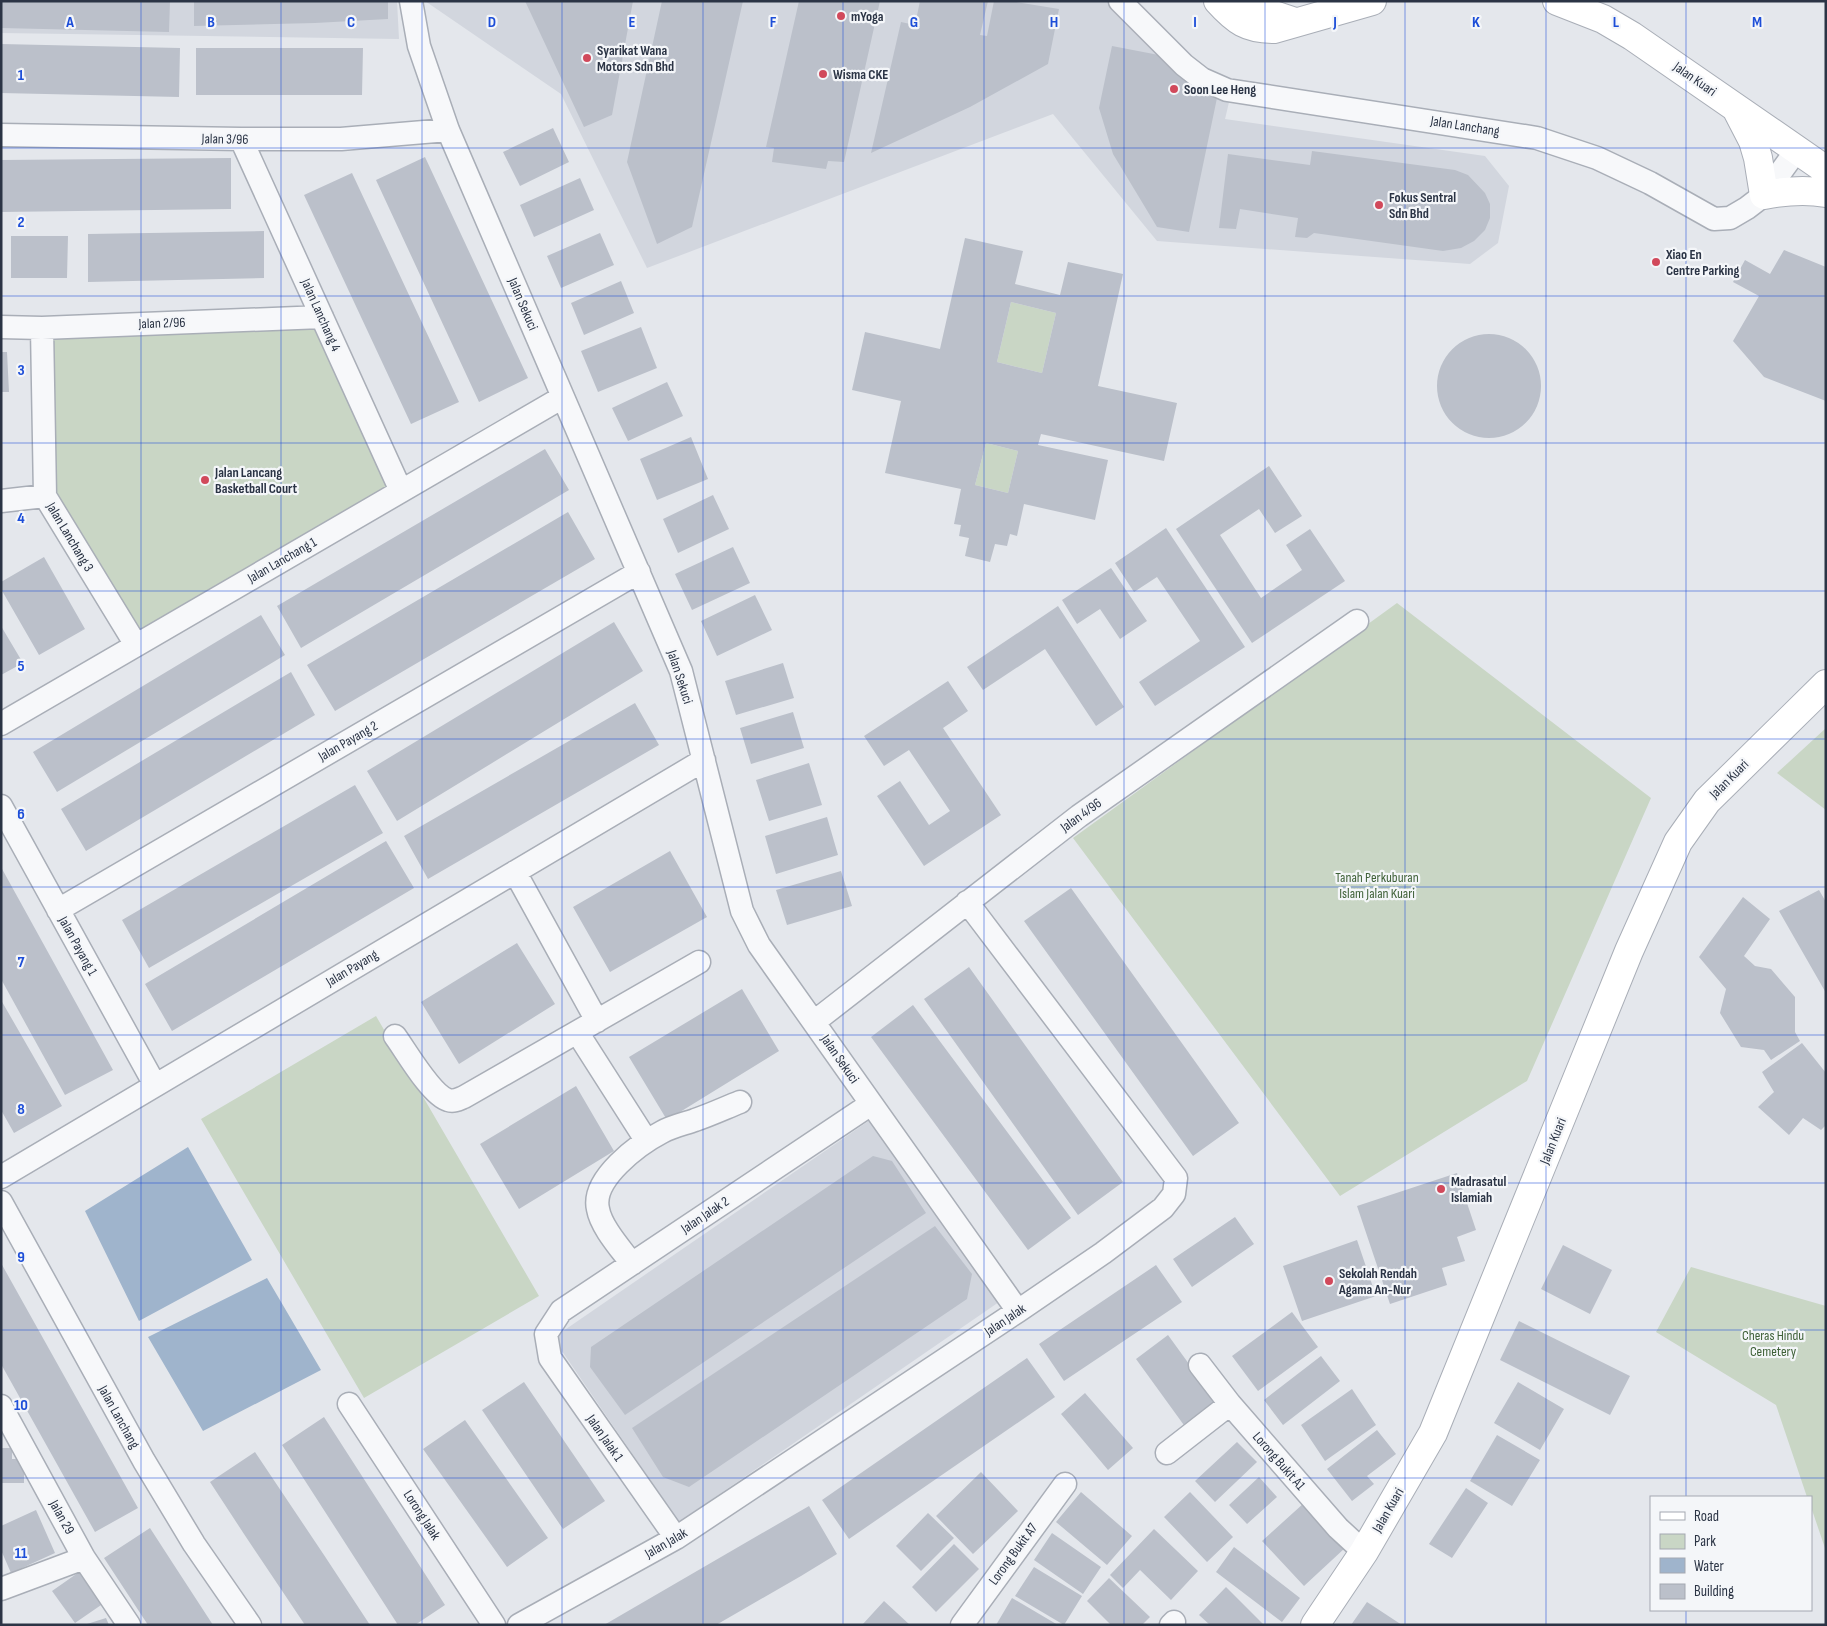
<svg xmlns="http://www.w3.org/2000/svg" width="1827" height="1626" font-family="'Sofia Sans Condensed',sans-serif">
<rect width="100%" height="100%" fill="#e4e7ec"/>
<!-- built -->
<path fill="#d2d6de" d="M 1,1 L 397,1 L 399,39 L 1,33 Z
M 425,1 L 1111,1 L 1230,98 L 1225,119 L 1485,156 L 1509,186 L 1498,243 L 1470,264 L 1157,241 L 1053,114 L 647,268 L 561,94 Z
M 873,1118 L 999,1302 L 679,1522 L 553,1338 Z"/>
<!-- green -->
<path fill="#c9d6c5" d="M 1011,302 L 1056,313 L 1042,373 L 997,362 Z
M 322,317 L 401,491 L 136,645 L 45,496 L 42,328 Z
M 986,443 L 1018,451 L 1008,493 L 975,485 Z
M 1397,603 L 1651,798 L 1527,1081 L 1340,1196 L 1073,838 Z
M 1826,728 L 1826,810 L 1777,773 Z
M 376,1016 L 539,1296 L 364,1398 L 201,1119 Z
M 1691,1267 L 1826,1306 L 1826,1551 L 1811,1507 L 1811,1497 L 1807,1497 L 1776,1405 L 1656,1332 Z"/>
<!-- water -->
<path fill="#9fb4cc" d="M 188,1147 L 252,1260 L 139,1321 L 85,1211 Z
M 267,1278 L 321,1370 L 203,1431 L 148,1337 Z"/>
<!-- building -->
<path fill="#bbc0ca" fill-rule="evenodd" d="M 1,1 L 170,1 L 169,32 L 1,28 Z
M 194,1 L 388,1 L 388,19 L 315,23 L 194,26 Z
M 525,1 L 633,1 L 612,115 L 584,127 Z
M 662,1 L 743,1 L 692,227 L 657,244 L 627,162 Z
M 799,1 L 880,1 L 844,162 L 828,161 L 826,169 L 772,162 L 774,148 L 766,147 Z
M 920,1 L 988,1 L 980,35 L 987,36 L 994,1 L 1010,1 L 1059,9 L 1048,64 L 970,107 L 871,153 L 901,22 L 915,25 Z
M 1,44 L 180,48 L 179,97 L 1,93 Z
M 1112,46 L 1164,56 L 1199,94 L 1217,98 L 1189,232 L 1157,227 L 1113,154 L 1099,108 Z
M 196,48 L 363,48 L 362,95 L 196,95 Z
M 553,128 L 569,162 L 520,186 L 503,152 Z
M 1312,151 L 1455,170 L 1468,175 L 1485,193 L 1490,204 L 1490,218 L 1485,230 L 1474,241 L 1461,248 L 1443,251 L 1314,233 L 1307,238 L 1295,237 L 1298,218 L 1240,209 L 1236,229 L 1219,228 L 1228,154 L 1310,165 Z
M 425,157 L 528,378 L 479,402 L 376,180 Z
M 231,158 L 231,209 L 1,212 L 1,160 Z
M 352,173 L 459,402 L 411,424 L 304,195 Z
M 580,178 L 594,210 L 534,237 L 520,205 Z
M 264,231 L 264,278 L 88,282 L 88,234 Z
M 600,233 L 614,265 L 561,288 L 547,256 Z
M 11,236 L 68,236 L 67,278 L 11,278 Z
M 965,238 L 1023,251 L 1015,284 L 1060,295 L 1068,262 L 1123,274 L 1098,386 L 1177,403 L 1164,461 L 1041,434 L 1038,445 L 1108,460 L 1095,520 L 1024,504 L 1017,536 L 1010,534 L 1007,546 L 995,544 L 990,562 L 965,556 L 969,538 L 959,536 L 961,525 L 954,524 L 961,489 L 885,473 L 901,401 L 852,390 L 865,332 L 940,349 ZM 1011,302 L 1056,313 L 1042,373 L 997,362 ZM 986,443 L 1018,451 L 1008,493 L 975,485 Z
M 1784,250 L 1826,267 L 1826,401 L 1764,377 L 1733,341 L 1759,296 L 1733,282 L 1745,260 L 1770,274 Z
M 621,281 L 634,313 L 584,335 L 571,303 Z
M 641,327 L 657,368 L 598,392 L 581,351 Z
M1437 386a52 52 0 1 1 104 0a52 52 0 1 1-104 0Z
M 1,352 L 7,352 L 9,392 L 1,392 Z
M 667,382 L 683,416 L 628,441 L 612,408 Z
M 691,437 L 708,479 L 657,500 L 640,459 Z
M 545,449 L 569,490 L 301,648 L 277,606 Z
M 1269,466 L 1302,516 L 1275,533 L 1259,509 L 1220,535 L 1261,598 L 1302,570 L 1286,545 L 1310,529 L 1345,581 L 1252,643 L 1176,529 Z
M 713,495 L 729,529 L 678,553 L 663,519 Z
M 568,512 L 595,559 L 335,711 L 307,665 Z
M 1166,528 L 1245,647 L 1155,706 L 1139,682 L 1200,641 L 1157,577 L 1134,592 L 1115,563 Z
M 733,547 L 750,583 L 692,610 L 675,574 Z
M 44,557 L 85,629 L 39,655 L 1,589 L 1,582 Z
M 1111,568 L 1147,621 L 1120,639 L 1100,609 L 1077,624 L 1062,600 Z
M 755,595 L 772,630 L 717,656 L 701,621 Z
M 1058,606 L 1124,707 L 1096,726 L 1045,649 L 983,690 L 967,667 Z
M 261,615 L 285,655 L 57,792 L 33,752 Z
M 614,622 L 643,671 L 397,821 L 367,771 Z
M 1,626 L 23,663 L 1,675 Z
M 783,663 L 794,698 L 736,715 L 725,681 Z
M 291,672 L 315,715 L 86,851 L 61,809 Z
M 948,681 L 968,711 L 943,728 L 1001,815 L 924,866 L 877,796 L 900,781 L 929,825 L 950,811 L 909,750 L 884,766 L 864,736 Z
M 635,703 L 659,745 L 428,879 L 404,836 Z
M 793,712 L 804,748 L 751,764 L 740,728 Z
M 809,763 L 822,805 L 769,821 L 756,780 Z
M 355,785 L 383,833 L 149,968 L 122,920 Z
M 827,817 L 838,855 L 776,874 L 765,836 Z
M 386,841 L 414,888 L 172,1031 L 145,984 Z
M 670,851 L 707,917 L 610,972 L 573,907 Z
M 1,867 L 113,1070 L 65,1095 L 1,979 Z
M 841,871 L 852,906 L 787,925 L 776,890 Z
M 1071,888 L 1239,1123 L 1193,1156 L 1024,921 Z
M 1819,890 L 1826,902 L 1826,993 L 1779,911 Z
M 1743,897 L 1770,919 L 1744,956 L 1755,966 L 1771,969 L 1795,997 L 1795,1032 L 1800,1041 L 1771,1060 L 1764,1050 L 1741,1047 L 1720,1013 L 1726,989 L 1699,957 Z
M 517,943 L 555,1004 L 459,1064 L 421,1002 Z
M 969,967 L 1123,1182 L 1078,1215 L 924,999 Z
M 742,989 L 779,1051 L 667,1120 L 629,1057 Z
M 1,1000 L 62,1106 L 14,1133 L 1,1110 Z
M 913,1005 L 1071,1218 L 1028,1250 L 871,1037 Z
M 1802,1043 L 1826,1073 L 1826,1125 L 1821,1130 L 1803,1118 L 1789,1135 L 1758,1107 L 1774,1092 L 1762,1072 Z
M 576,1086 L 614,1151 L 519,1209 L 480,1144 Z
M 873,1156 L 892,1161 L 926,1213 L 625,1415 L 590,1367 L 591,1347 Z
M 1457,1173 L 1476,1230 L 1457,1237 L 1465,1261 L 1442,1268 L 1447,1285 L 1390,1304 L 1357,1206 Z
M 1235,1217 L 1254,1244 L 1192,1287 L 1173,1259 Z
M 935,1226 L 972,1274 L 967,1299 L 689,1487 L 663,1477 L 632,1428 Z
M 1357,1240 L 1376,1296 L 1302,1321 L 1283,1266 Z
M 1563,1245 L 1612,1270 L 1590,1314 L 1541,1289 Z
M 1,1263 L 138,1508 L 95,1532 L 1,1364 Z
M 1156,1265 L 1182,1302 L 1064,1381 L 1039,1344 Z
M 1292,1312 L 1318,1347 L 1258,1391 L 1232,1356 Z
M 1519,1321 L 1630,1376 L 1610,1415 L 1500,1360 Z
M 1168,1335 L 1218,1404 L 1186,1428 L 1136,1359 Z
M 1321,1356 L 1340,1381 L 1283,1425 L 1264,1400 Z
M 1027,1358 L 1055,1397 L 849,1539 L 822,1500 Z
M 524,1382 L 605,1501 L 563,1529 L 482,1410 Z
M 1518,1382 L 1564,1409 L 1540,1450 L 1494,1423 Z
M 1352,1389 L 1376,1425 L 1325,1461 L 1301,1425 Z
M 1085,1393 L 1133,1448 L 1108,1470 L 1061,1414 Z
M 324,1417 L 445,1605 L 415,1625 L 398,1625 L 282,1445 Z
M 465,1420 L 548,1538 L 507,1567 L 423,1449 Z
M 1377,1430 L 1396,1454 L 1367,1476 L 1374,1484 L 1352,1501 L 1327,1469 Z
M 1497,1435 L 1540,1460 L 1512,1506 L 1470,1481 Z
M 1237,1442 L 1257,1462 L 1215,1502 L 1195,1481 Z
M 1,1448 L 12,1448 L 12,1459 L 24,1459 L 24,1483 L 1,1483 Z
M 255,1452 L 324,1555 L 370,1625 L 305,1625 L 244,1534 L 210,1482 Z
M 981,1472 L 1018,1511 L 973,1554 L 936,1516 Z
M 1259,1477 L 1277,1497 L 1247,1524 L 1229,1505 Z
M 1466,1488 L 1488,1503 L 1452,1558 L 1429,1544 Z
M 1081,1492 L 1132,1536 L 1107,1565 L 1056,1522 Z
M 1190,1492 L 1233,1537 L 1207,1562 L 1164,1517 Z
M 1304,1503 L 1345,1548 L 1304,1586 L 1262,1541 Z
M 809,1506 L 837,1554 L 801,1576 L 716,1625 L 604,1625 Z
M 36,1510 L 55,1553 L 11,1573 L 1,1550 L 1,1526 Z
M 928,1513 L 954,1538 L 921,1571 L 896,1546 Z
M 150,1528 L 172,1562 L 213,1625 L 148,1625 L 104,1558 Z
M 1154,1529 L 1198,1571 L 1171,1600 L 1140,1570 L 1123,1588 L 1110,1575 Z
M 1052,1533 L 1101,1567 L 1083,1594 L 1034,1560 Z
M 954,1544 L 979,1569 L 936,1612 L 912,1587 Z
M 1234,1547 L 1300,1598 L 1282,1622 L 1216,1572 Z
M 1034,1567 L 1082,1596 L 1064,1625 L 1015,1596 Z
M 82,1570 L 104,1603 L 75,1623 L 52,1591 Z
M 1109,1578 L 1150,1617 L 1142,1625 L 1111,1625 L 1087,1601 Z
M 1226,1587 L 1264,1625 L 1210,1625 L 1199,1615 Z
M 1012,1598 L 1058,1625 L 996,1625 Z
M 884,1601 L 910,1625 L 862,1625 Z
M 1367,1602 L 1402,1625 L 1351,1625 Z
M 106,1618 L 109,1625 L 87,1625 L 87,1624 Z"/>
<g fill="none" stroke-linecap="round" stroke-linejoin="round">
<!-- street casing -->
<g stroke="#a9aeb7" stroke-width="25">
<path id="street" d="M 411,1 L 419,46 L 448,130 L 681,671 L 742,911 L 759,945 L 1018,1311
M 1120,1 L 1184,65 L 1202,79 L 1227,90 L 1537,138 L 1597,158 L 1650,183 L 1714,219 L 1730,218 L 1747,208 L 1764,195 L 1796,151
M 1,135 L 241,139 L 341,139 L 448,130
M 241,139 L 401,491
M 1,327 L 42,328 L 322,317
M 42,328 L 45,496 L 136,645
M 1,501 L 45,496
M 1,724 L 563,397
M 1,806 L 155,1085
M 515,872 L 597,1021
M 58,910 L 639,572
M 814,1022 L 1079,816 L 1357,621
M 577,1032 L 646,1140
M 395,1036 C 406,1051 431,1095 448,1100 C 454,1102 459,1099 464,1097 L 699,962
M 1,1177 L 704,760
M 1,1202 L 144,1461 L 194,1544 L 250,1625
M 632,1264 C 621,1249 601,1227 598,1209 C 591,1179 639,1144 662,1132 C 673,1126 684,1124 695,1120 C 710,1115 725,1108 740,1102
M 1200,1365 L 1230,1404 L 1338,1528 L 1364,1552
M 349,1404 L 494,1625
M 1,1406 L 84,1558 L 129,1625
M 1167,1453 L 1230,1404
M 676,1538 L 550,1358 L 546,1334 L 561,1311 L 871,1104
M 1,1589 L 84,1558
M 519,1625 L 676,1538 L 1018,1311 L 1103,1253 L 1163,1208 L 1174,1194 L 1176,1178 L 967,902
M 962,1625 L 1065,1484
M 1171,1625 L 1174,1622"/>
</g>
<!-- secondary casing -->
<g stroke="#a9aeb7" stroke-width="30">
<path id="secondary" d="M 1218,1 C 1236,21 1247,29 1274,29 L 1372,1
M 1250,1 L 1268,13 L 1295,22
M 1557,1 L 1603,19 L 1632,36 L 1826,170
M 1737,110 L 1753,141 L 1758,158 L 1764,195 C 1785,191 1804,189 1826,193
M 1315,1625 L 1364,1552 L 1433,1433 L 1629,951 L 1678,842 L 1707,801 L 1826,684"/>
</g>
<!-- street -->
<use href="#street" stroke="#f7f8fa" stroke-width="22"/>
<!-- secondary -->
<use href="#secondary" stroke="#fff" stroke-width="28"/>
</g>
<!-- grid -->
<path fill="none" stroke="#1d4ed8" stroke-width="1" stroke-opacity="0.55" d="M 141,1 L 141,1625M 281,1 L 281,1625M 422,1 L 422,1625M 562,1 L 562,1625M 703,1 L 703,1625M 843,1 L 843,1625M 984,1 L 984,1625M 1124,1 L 1124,1625M 1265,1 L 1265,1625M 1405,1 L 1405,1625M 1546,1 L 1546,1625M 1686,1 L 1686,1497M 1,148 L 1826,148M 1,296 L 1826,296M 1,443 L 1826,443M 1,591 L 1826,591M 1,739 L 1826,739M 1,887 L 1826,887M 1,1035 L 1826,1035M 1,1183 L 1826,1183M 1,1330 L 1826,1330M 1,1478 L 1826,1478M 1686,1610 L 1686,1625"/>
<!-- markers -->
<g fill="#d1495b" stroke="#f4f6f9" stroke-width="2">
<circle cx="841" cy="16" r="5"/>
<circle cx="587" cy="58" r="5"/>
<circle cx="823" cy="74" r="5"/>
<circle cx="1174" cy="89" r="5"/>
<circle cx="1379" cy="205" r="5"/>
<circle cx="1656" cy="262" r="5"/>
<circle cx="205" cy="480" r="5"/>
<circle cx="1441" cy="1189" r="5"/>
<circle cx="1329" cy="1281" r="5"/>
</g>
<g text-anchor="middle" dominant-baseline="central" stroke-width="4.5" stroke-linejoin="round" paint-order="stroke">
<!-- poi labels -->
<g font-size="14" font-weight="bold" fill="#2b3445" stroke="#f4f6f9" text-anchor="start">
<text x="851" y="16">mYoga</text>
<text x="597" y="50">Syarikat Wana<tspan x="597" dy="16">Motors Sdn Bhd</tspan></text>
<text x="833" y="74">Wisma CKE</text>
<text x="1184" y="89">Soon Lee Heng</text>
<text x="1389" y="197">Fokus Sentral<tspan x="1389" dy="16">Sdn Bhd</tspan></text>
<text x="1666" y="254">Xiao En<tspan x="1666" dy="16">Centre Parking</tspan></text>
<text x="215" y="472">Jalan Lancang<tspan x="215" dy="16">Basketball Court</tspan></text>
<text x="1451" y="1181">Madrasatul<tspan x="1451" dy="16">Islamiah</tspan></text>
<text x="1339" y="1273">Sekolah Rendah<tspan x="1339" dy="16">Agama An-Nur</tspan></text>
</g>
<!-- street labels -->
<g font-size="14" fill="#2b3445" stroke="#f4f6f9">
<text transform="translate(1695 79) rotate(35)">Jalan Kuari</text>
<text transform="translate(1465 126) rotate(9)">Jalan Lanchang</text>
<text transform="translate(225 139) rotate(1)">Jalan 3/96</text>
<text transform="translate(523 304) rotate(67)">Jalan Sekuci</text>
<text transform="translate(321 315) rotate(66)">Jalan Lanchang 4</text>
<text transform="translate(162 323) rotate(-2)">Jalan 2/96</text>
<text transform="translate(70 537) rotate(59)">Jalan Lanchang 3</text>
<text transform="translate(282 560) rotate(-30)">Jalan Lanchang 1</text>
<text transform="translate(680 677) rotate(72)">Jalan Sekuci</text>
<text transform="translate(348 741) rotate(-30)">Jalan Payang 2</text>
<text transform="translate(1729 779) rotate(-45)">Jalan Kuari</text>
<text transform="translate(1081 815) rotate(-36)">Jalan 4/96</text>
<text transform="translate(78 946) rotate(61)">Jalan Payang 1</text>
<text transform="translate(352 968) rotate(-31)">Jalan Payang</text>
<text transform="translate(840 1059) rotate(55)">Jalan Sekuci</text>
<text transform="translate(1553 1141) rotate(-68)">Jalan Kuari</text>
<text transform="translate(705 1215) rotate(-34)">Jalan Jalak 2</text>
<text transform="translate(1005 1320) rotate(-34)">Jalan Jalak</text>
<text transform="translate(119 1417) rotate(61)">Jalan Lanchang</text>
<text transform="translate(605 1438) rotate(55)">Jalan Jalak 1</text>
<text transform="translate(1279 1461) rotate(49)">Lorong Bukit A1</text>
<text transform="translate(1388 1510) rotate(-60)">Jalan Kuari</text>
<text transform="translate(422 1515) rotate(57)">Lorong Jalak</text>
<text transform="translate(62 1517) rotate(61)">Jalan 29</text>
<text transform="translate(666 1543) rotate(-30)">Jalan Jalak</text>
<text transform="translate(1013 1554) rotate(-54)">Lorong Bukit A7</text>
</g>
<!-- park labels -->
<g font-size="14" fill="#3f6138" stroke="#f4f6f9">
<text x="1377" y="877">Tanah Perkuburan<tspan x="1377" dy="16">Islam Jalan Kuari</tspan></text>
<text x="1773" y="1335">Cheras Hindu<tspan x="1773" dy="16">Cemetery</tspan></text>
</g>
</g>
<g font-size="16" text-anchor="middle" font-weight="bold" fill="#1d4ed8" stroke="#f4f6f9" stroke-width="4.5" stroke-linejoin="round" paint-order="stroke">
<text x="70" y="27">A</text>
<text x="211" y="27">B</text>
<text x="351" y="27">C</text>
<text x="492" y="27">D</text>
<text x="632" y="27">E</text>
<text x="773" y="27">F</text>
<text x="914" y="27">G</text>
<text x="1054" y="27">H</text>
<text x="1195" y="27">I</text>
<text x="1335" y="27">J</text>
<text x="1476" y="27">K</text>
<text x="1616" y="27">L</text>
<text x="1757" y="27">M</text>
<text x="21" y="80">1</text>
<text x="21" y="227">2</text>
<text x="21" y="375">3</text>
<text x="21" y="523">4</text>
<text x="21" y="671">5</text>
<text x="21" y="819">6</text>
<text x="21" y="967">7</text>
<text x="21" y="1114">8</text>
<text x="21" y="1262">9</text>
<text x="21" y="1410">10</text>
<text x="21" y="1558">11</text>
</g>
<!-- border -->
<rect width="1827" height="1626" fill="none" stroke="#2b3445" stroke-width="5"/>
<!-- legend -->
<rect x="1650" y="1496" width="162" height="115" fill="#f4f6f9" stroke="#a4a8b1"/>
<rect x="1660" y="1512" width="25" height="8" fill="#ffffff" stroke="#a4a8b1"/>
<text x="1694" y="1521" font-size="15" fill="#2b3445">Road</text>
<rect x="1660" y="1534" width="25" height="15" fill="#c9d6c5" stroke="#a4a8b1"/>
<text x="1694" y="1546" font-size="15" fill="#2b3445">Park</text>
<rect x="1660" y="1558" width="25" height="15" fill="#9fb4cc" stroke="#a4a8b1"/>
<text x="1694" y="1571" font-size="15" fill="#2b3445">Water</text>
<rect x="1660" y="1584" width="25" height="15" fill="#bbc0ca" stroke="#a4a8b1"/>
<text x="1694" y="1596" font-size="15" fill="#2b3445">Building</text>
</svg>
